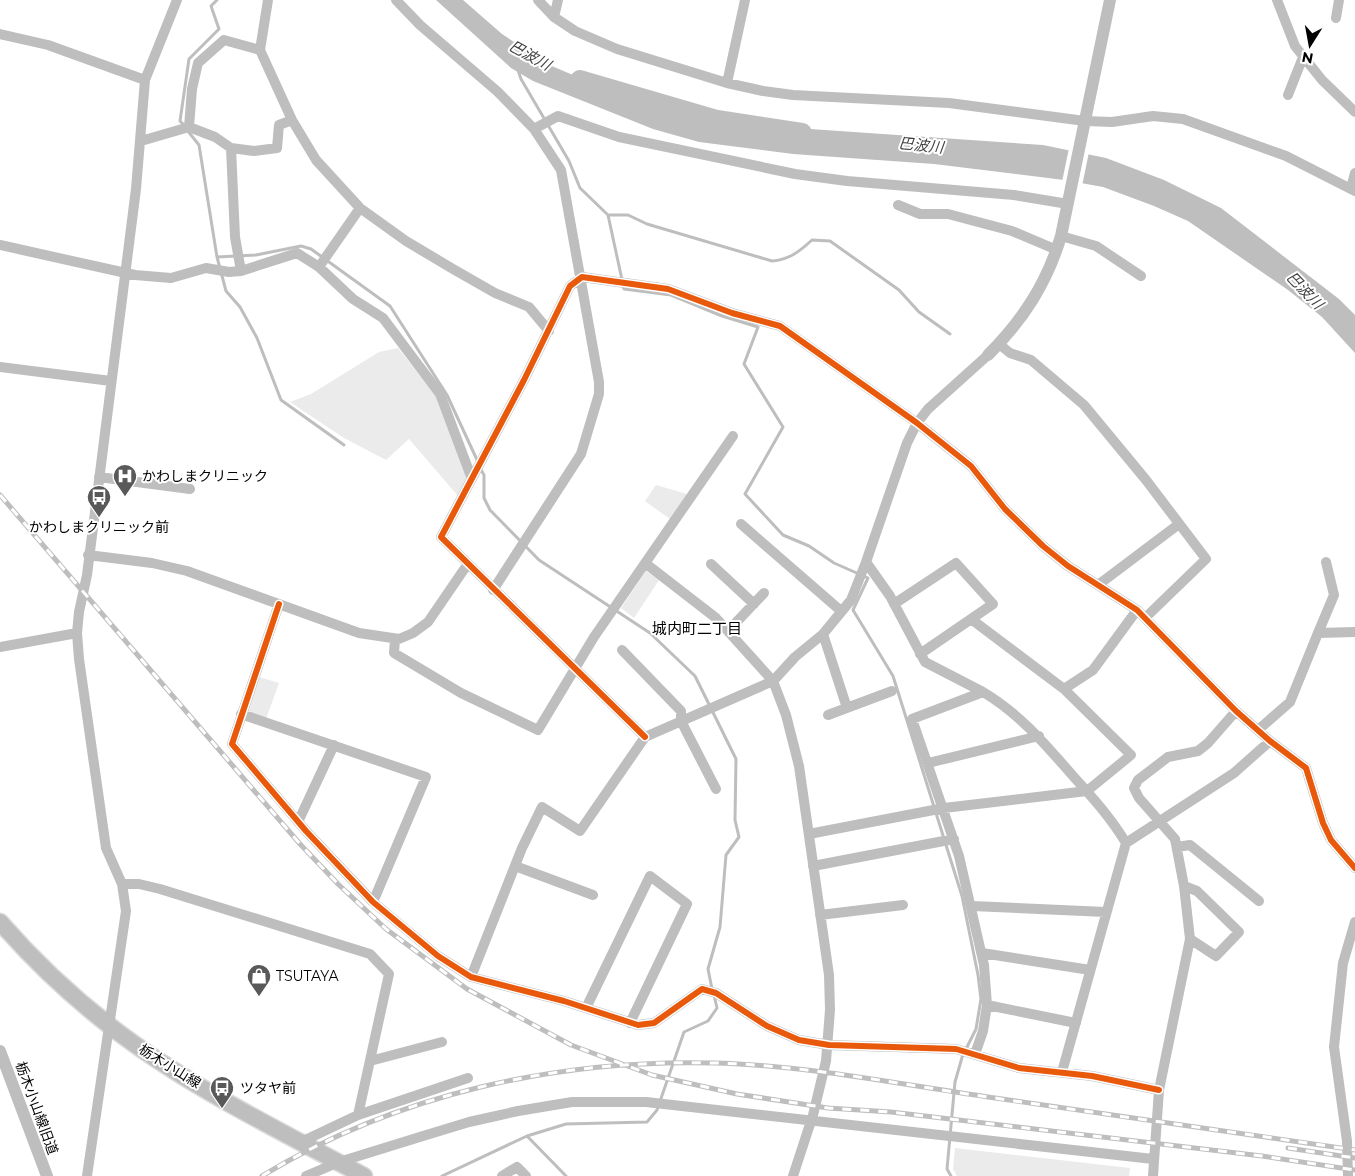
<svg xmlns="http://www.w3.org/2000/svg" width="1355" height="1176" font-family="Montserrat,'Noto Sans JP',sans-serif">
<rect width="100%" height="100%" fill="#fff"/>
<!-- green -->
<path fill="#ebebeb" d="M 398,348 L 435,395 L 468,479 L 458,496 L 409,439 L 386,460 L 344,438 L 290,402 L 311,394 L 379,352 Z
M 656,485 L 687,494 L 670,519 L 645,501 Z
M 646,571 L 659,580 L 634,618 L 621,608 Z
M 259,677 L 279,683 L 266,719 L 247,712 Z
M 955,1148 L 1130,1168 L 1129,1176 L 957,1176 L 953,1169 Z"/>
<!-- water -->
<path fill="#bebebe" d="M 436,0 L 463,0 L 502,34 L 547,64 L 632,100 L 690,118 L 756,130 L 810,129 L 1043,145 L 1106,158 L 1164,180 L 1221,208 L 1339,299 L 1355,315 L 1355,353 L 1322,317 L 1288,290 L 1188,221 L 1154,206 L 1103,187 L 1064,180 L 934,164 L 793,154 L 699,142 L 653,129 L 533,81 L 511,68 Z"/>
<!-- pier -->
<path fill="#fff" d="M 1069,148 L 1089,152 L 1082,186 L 1062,182 Z"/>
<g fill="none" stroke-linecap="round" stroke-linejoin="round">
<!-- stream -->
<path stroke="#bebebe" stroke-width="3" d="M 518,70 L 521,79 L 569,161 L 580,188 L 608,215 L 628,215 L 647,224 L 772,261 C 789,260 800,251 812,240 L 830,241 L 899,290 L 919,312 L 950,334
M 184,125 L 180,121 L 189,59 L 219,29 L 211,6 L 217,0
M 187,130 L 199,145 L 217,257 L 256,255 L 301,246 L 311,249 L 390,306 L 447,395 L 478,462
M 608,215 L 624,289 L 671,295 L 722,316 L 758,327 L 744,364 L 783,427 L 745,494 L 783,535 L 809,546 L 834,563 L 868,578 L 853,610 L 893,676 L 962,896 L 978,975 L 981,999 L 976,1029 L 966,1049
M 217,257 L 226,291 L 240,307 L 257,338 L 281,400 L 344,445
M 480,468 L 484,475 L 484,498 L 490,510 L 539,560 L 650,633 L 695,676 L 736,759 L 735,820 L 739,837 L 726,855 L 720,927 L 708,969 L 712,989
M 527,1136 L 566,1176
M 442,1176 L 527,1136 L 566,1124 L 647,1122 L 657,1110 L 684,1032 L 708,1021 L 717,1008 L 714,995
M 951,1176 L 947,1169 L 955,1082 L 963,1054"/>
<!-- river -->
<path stroke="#bebebe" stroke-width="20" d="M 580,80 L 717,120 L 802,133"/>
<!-- primary casing -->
<g stroke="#dbdbdb" stroke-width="19">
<path id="primary" d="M 0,922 C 33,960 70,995 110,1026 C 187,1086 279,1130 364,1176"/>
</g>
<!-- minor -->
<path stroke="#bebebe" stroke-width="10" d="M 268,0 L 260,50 L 292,120 L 316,160 L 360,208 L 406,241 L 453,269 L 495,293 L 529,307 L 549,331
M 396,0 L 420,25 L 498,92 L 534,129 L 561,170 L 599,382 L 599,394 L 581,454 L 493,590
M 538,0 L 554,17 L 575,31 L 617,49 L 727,83 L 763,91 L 793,95 L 949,103 L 1085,121 L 1112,122 L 1153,116 L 1183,119 L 1286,156 L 1355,191
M 1277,0 L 1295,46 L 1322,80 L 1355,112
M 554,17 L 558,0
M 1336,18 L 1339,0
M 0,34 L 48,45 L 145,80
M 727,83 L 745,0
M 1288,95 L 1303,57
M 189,127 L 192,89 L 198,63 L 224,40 L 260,50
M 534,129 L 558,116 L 619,137 L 795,174 L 847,181 L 1014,195 L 1068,204
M 141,141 L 189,127 L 215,137 L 231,148 L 254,151 L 277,148 L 279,125 L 292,120
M 231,148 L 235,237 L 241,271
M 1351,188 L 1355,173
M 898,205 L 920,214 L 948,214 L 1012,231 L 1057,250
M 1061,236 L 1096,246 L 1141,276
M 0,245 L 135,275 L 171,278 L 206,268 L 229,272 L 241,271 L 297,253 L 319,267 L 353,299 L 383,318 L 440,394 L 472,479
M 319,267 L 360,208
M 999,344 L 1010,353 L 1031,360 L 1084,405 L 1146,480 L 1206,559 L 1145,618
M 0,367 L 111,381
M 99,477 L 190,489
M 741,524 L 841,611
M 88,555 L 152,563 L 187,571 L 359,633 L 399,639 L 413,633 L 428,622 L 467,565
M 866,562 L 890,596 L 925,662 L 983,692 L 912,719 L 959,856 L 984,965 L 987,1005 L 983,1031 L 975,1054
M 645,563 L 716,618 L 773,681 L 786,715 L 799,766 L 829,975 L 830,1010 L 826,1061 L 813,1115 L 793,1176
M 711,564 L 754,604
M 1098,585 L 1179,524
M 279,604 L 232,744 L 306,831 L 373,902 L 438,956 L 471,977 L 564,1001 L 638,1025 L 654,1023 L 702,989 L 716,993 L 767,1026 L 799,1040 L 829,1045 L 956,1049 L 1019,1068 L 1092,1076 L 1159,1090
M 894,604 L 956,563 L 993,604 L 920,654
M 728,631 L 764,593
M 1318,633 L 1355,632
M 823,634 L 847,708
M 395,639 L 394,653 L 461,693 L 538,730 L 594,637 L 733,436
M 0,647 L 77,633
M 622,650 L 681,711 L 681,721 L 716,789
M 1064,689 L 1093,670 L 1137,610
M 983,692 C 1020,714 1045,744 1073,776 C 1093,798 1111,818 1126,843 L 1062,1072
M 241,714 L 426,777 L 373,902
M 828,715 L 892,691
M 1258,730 L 1290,702 L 1318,633 L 1334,595 L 1326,562
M 645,737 L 441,537 L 524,380 L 570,286 L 582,277 L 668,289 L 732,313 L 780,326 L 917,423 L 971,466 L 1005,509 L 1043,546 L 1068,566 L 1137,610 L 1236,711 L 1270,741 L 1306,768 L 1323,823 L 1331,840 L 1355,868
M 928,763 L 1039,736
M 298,822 L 334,745
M 809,834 L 944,808 L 1087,791 L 1131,755 L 1064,689 L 971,619
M 1126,843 L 1234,773 L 1270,741
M 1177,847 L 1190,845 L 1259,901
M 515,866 L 593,895
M 813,866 L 954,839
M 122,884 L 139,884 L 160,889 L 370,954 L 389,974 L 358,1115 L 301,1142
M 1184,886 L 1197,891 L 1239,932 L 1216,956 L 1190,939
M 972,906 L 1106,912
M 820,915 L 903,905
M 982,953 L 1090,970
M 471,977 L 522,848 L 542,807 L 580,831 L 645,737 L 773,681 L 795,657 L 823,634 L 851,600 L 866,562 L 907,443 L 917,423 L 928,409 L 988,355
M 987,1005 L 1076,1023
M 586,1008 L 650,876 L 687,904 L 630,1023
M 370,1061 L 442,1042
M 358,1115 L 468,1078
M 87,1176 L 126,911 L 122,884 L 106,848 L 79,659 L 77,633 L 79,612 L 87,575 L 136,189 L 145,80 L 177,0
M 306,1176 L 339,1162 L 423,1136 L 469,1122 L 518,1111 L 572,1102 L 646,1102 L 1153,1159
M 502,1176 L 517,1167 L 526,1176
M 1153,1176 L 1159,1090 L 1190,939 L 1184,886 L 1175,839 L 1139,798 L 1134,788 L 1138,780 L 1168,757 L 1198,751 L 1208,743 L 1236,711
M 1348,1176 L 1347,1141 L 1334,1047 L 1343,963 L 1355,922"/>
<!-- tertiary -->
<path stroke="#bebebe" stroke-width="12" d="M 988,355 C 1023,320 1047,283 1061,236 L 1110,0
M 0,1051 L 47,1176"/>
<!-- primary -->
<use href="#primary" stroke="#bebebe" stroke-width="16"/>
<!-- rail casing -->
<g stroke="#bebebe" stroke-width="5">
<path id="rail" d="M 0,495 L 300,844 L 338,884 L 386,929 L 467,989 L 571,1045 L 652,1075 L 737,1094 L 828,1108 L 891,1112 L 1262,1156 L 1355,1170
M 1288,1148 L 1355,1158
M 262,1176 C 397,1094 557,1059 714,1063 C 805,1065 898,1084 988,1097 C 1110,1115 1233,1132 1355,1150"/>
</g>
<!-- rail -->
<use href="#rail" stroke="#fff" stroke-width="3" stroke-dasharray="9" stroke-linecap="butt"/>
<!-- cycleway casing -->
<g stroke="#fff" stroke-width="9">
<path id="cycleway" d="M 279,604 L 232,744 L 306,831 L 373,902 L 438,956 L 471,977 L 564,1001 L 638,1025 L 654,1023 L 702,989 L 716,993 L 767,1026 L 799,1040 L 829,1045 L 956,1049 L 1019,1068 L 1092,1076 L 1159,1090
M 645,737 L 441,537 L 524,380 L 570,286 L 582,277 L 668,289 L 732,313 L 780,326 L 917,423 L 971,466 L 1005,509 L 1043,546 L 1068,566 L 1137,610 L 1236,711 L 1270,741 L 1306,768 L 1323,823 L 1331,840 L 1355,868"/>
</g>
<!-- cycleway -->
<use href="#cycleway" stroke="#e8590c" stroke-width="6"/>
</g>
<!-- icons -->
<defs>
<g id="hospital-pin" transform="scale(1.25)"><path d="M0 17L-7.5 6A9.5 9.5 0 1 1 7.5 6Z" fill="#595959" stroke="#fff"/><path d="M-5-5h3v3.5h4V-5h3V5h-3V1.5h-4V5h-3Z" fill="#fff"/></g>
<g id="bus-pin" transform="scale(1.25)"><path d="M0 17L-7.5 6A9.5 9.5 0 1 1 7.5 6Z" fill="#595959" stroke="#fff"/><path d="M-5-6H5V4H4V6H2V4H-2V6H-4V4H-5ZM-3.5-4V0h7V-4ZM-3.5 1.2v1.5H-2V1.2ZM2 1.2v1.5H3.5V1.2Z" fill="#fff"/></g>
<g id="shop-pin" transform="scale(1.25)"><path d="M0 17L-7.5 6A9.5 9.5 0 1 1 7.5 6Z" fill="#595959" stroke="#fff"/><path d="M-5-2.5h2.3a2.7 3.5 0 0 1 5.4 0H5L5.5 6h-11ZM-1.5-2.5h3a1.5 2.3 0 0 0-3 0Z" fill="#fff"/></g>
</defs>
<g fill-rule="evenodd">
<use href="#hospital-pin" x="125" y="476"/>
<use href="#bus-pin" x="99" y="497"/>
<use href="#shop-pin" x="259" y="976"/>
<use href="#bus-pin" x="222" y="1088"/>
</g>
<g text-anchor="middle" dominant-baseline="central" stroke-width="4" stroke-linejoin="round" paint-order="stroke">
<!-- poi labels -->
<g font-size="14" fill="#000" stroke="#fff" text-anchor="start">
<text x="142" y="476">かわしまクリニック</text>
<text x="99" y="527" text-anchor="middle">かわしまクリニック前</text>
<text x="276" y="976">TSUTAYA</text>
<text x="240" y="1088">ツタヤ前</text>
</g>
<!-- street labels -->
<g font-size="14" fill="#000" stroke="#fff">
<text transform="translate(170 1066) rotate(32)">栃木小山線</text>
<text transform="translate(37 1108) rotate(70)">栃木小山線旧道</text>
</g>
<!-- water labels -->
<g font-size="15" font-style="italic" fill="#434343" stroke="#fff">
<text transform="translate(530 55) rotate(29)">巴波川</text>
<text transform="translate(921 145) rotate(6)">巴波川</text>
<text transform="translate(1305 290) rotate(46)">巴波川</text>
</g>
<!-- neighbourhood labels -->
<g font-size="15" fill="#000" stroke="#fff">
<text x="697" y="628">城内町二丁目</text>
</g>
</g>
<!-- north arrow -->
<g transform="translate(1310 45) rotate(191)" stroke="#ffffff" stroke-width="4" paint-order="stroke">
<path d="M0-4L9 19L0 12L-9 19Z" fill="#000000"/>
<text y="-8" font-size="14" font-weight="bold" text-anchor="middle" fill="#000000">N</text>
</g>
</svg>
